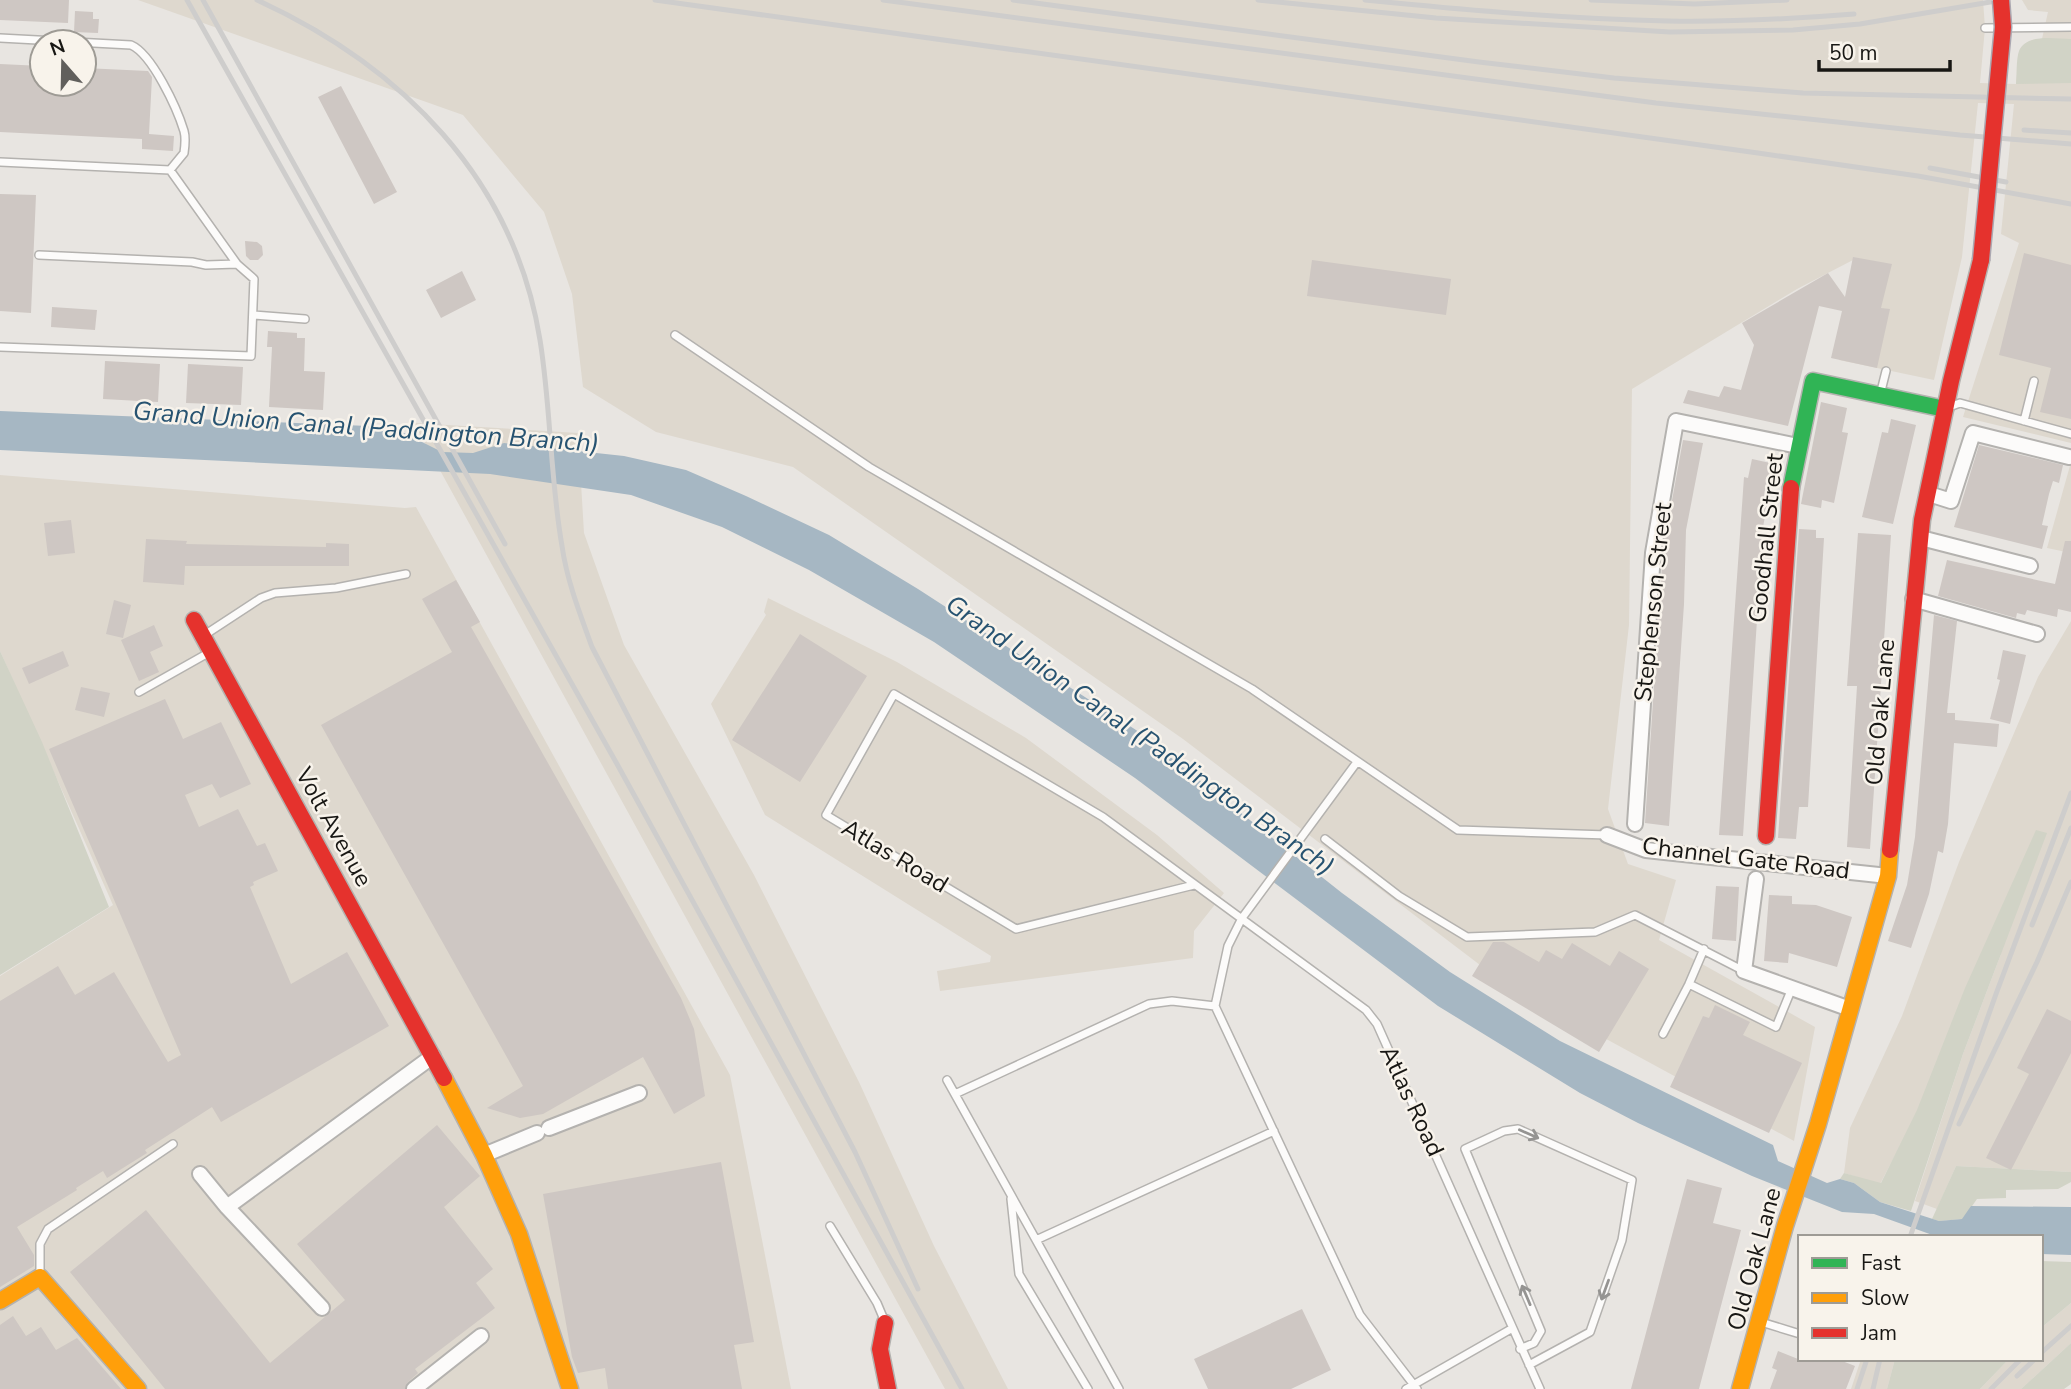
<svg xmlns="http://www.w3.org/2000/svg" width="2071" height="1389" font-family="'Nunito Sans',sans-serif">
<rect width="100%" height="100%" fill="#e8e5e1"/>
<!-- built -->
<path fill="#ded8ce" d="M 138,0 L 1983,0 L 1985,28 L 1980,83 L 2016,84 L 2019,52 L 2022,47 L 2032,40 L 2042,39 L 2048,12 L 2028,10 L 2022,0 L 2071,0 L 2071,443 L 1963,417 L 2019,243 L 2001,234 L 2014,104 L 1978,103 L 1962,257 L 1934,380 L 1839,360 L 1853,260 L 1797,289 L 1632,389 L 1629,625 L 1608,809 L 1628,864 L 1676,880 L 1659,940 L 1815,1027 L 1794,1141 L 1505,984 L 1183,739 L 793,467 L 656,432 L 583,387 L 572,294 L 544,212 L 463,115 Z
M 414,423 L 578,433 L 584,533 L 624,645 L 754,875 L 859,1082 L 934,1246 L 1008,1389 L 945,1389 Z
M 2071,462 L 2071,553 L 2047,548 Z
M 0,475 L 405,508 L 416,507 L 730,1075 L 791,1389 L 0,1389 L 0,976 L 113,905 L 0,651 Z
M 768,598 L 897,662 L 1026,738 L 1157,835 L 1224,893 L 1194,931 L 1193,958 L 940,991 L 937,971 L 990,962 L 991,956 L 765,815 L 711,704 L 766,615 L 764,612 Z
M 2071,621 L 2071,1172 L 1956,1166 L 1937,1209 L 1915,1201 L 1963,1054 L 2001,954 L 1880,1184 L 1844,1173 L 1850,1128 L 1902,1016 L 1959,862 L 2038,677 Z
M 2071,1303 L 2071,1343 L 2021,1389 L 1980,1389 L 2009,1359 L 2041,1359 L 2041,1328 Z
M 1861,1359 L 1895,1359 L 1887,1389 L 1851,1389 Z"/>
<!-- green -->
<path fill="#d1d3c6" d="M 2071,39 L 2071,83 L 2016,84 C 2017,74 2016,60 2019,51 C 2026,33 2056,39 2071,39 Z
M 0,651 L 42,742 L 109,907 L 0,975 Z
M 2036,830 L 2047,833 L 1963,1054 L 1911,1211 L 1880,1202 L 1854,1183 L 1840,1179 L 1844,1173 L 1881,1183 L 1917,1110 L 1965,988 Z
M 1956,1166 L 2071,1172 L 2071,1182 L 2058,1189 L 2006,1190 L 2006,1198 L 1977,1199 L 1963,1219 L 1939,1221 L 1932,1219 Z
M 2041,1261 L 2071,1262 L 2071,1303 L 2041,1328 Z
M 2071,1343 L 2071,1384 L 2064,1389 L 2021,1389 Z
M 1895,1359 L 2009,1359 L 1980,1389 L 1887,1389 Z"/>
<!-- water -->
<path fill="#a6b7c3" d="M 0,411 L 392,427 L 442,452 L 473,453 L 504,443 L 624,456 L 686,470 L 746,496 L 829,535 L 918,589 L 1136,730 L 1342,893 L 1450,972 L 1560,1041 L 1773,1145 L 1778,1161 L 1827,1183 L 1840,1179 L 1854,1183 L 1880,1202 L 1939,1221 L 1962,1219 L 1971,1206 L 2071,1207 L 2071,1255 L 2041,1254 L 2041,1237 L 1938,1237 L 1874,1214 L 1842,1212 L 1752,1176 L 1638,1123 L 1580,1093 L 1438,1006 L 1135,778 L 934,642 L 809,570 L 722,527 L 631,495 L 490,474 L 0,450 Z"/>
<!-- building -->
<path fill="#cec7c3" d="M 0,0 L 69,0 L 68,23 L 0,20 Z
M 75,11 L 93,12 L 93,19 L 99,19 L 98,33 L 74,32 Z
M 0,64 L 42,66 L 42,84 L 84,84 L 84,68 L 148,71 L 152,77 L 149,134 L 174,136 L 173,151 L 142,149 L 142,139 L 0,132 Z
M 341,86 L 397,192 L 374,204 L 318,97 Z
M 0,194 L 36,195 L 31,313 L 0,311 Z
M 245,241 L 257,242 L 262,246 L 263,255 L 258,260 L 250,260 L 246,256 Z
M 2024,253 L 2071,265 L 2071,419 L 2040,412 L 2051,368 L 1999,355 Z
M 1853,257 L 1892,264 L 1881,308 L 1890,309 L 1877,368 L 1831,358 L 1842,311 L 1819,306 L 1788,426 L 1683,403 L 1688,390 L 1719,397 L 1724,386 L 1741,390 L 1754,345 L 1742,323 L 1828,273 L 1845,297 Z
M 1312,260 L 1451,279 L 1446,315 L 1307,296 Z
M 462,271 L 476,300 L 441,318 L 426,290 Z
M 52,307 L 97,310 L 95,330 L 51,327 Z
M 268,331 L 297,333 L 297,338 L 305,338 L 304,371 L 325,372 L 323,410 L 269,407 L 272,347 L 267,347 Z
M 105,361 L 160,364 L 158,402 L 103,399 Z
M 188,364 L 243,367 L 241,405 L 186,403 Z
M 1821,402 L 1847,408 L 1842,432 L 1848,433 L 1834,503 L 1822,500 L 1821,508 L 1801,504 Z
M 1891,419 L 1916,425 L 1893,524 L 1862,517 L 1882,432 L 1888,433 Z
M 1683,440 L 1703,443 L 1686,530 L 1684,604 L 1669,826 L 1645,823 L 1663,550 Z
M 1979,445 L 2063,465 L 2059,483 L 2053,481 L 2049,494 L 2042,525 L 2048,526 L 2042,549 L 1954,527 Z
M 1752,459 L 1775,464 L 1763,527 L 1743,836 L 1719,835 L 1744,477 L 1748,478 Z
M 71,520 L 75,553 L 48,556 L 44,523 Z
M 1799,529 L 1816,530 L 1816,538 L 1824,538 L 1808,807 L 1799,807 L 1796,839 L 1778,838 Z
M 1858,533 L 1891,535 L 1870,849 L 1847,847 L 1857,686 L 1847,686 Z
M 146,539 L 187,541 L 186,544 L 326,547 L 326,543 L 349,544 L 349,566 L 185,566 L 184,585 L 143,582 Z
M 2065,541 L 2071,541 L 2071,612 L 2058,609 L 2057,617 L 2027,610 L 2025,615 L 2017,613 L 2016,618 L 1938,596 L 1947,560 L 2055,584 Z
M 456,580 L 480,622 L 471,627 L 681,998 L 694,1029 L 705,1096 L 674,1114 L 643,1057 L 543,1114 L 520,1118 L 487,1108 L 523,1086 L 321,725 L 452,652 L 422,599 Z
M 114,600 L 131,605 L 123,638 L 106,634 Z
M 1934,615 L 1957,621 L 1947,713 L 1955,713 L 1955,720 L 1999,724 L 1997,747 L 1954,743 L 1948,824 L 1943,853 L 1938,851 L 1929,894 L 1911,948 L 1888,941 L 1907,885 L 1915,837 Z
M 154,625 L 163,646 L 150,652 L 159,672 L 139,681 L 121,640 Z
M 800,634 L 867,676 L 800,782 L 732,740 Z
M 2003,650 L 2026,655 L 2010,724 L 1990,719 L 2000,680 L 1997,679 Z
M 63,651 L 69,666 L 29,684 L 22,668 Z
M 81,687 L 110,693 L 104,717 L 75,710 Z
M 165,699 L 183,739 L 221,722 L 251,784 L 220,798 L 212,784 L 185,795 L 199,827 L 238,809 L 257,846 L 265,843 L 278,871 L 253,882 L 254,885 L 250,887 L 291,984 L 347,952 L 389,1026 L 221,1122 L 212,1107 L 145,1150 L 147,1153 L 107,1178 L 103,1171 L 76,1188 L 77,1190 L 17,1227 L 34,1255 L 34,1266 L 0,1287 L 0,1001 L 58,966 L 75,995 L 114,972 L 168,1062 L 181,1055 L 49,749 Z
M 1716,886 L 1739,887 L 1736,941 L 1712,939 Z
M 1769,895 L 1792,896 L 1792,904 L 1816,905 L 1852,917 L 1837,967 L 1789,953 L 1788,963 L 1764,961 Z
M 1493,942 L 1504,942 L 1539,962 L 1546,950 L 1562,959 L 1572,943 L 1610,966 L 1619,951 L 1649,969 L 1599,1052 L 1472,976 Z
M 1715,1005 L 1750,1022 L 1743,1035 L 1802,1063 L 1769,1133 L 1670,1087 L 1703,1016 L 1709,1018 Z
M 2047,1009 L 2071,1021 L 2071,1053 L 2011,1170 L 1986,1158 L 2029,1074 L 2017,1068 Z
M 437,1125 L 480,1176 L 444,1207 L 493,1269 L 476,1283 L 495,1308 L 415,1369 L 418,1373 L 408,1382 L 405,1389 L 165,1389 L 70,1272 L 146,1210 L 270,1363 L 345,1300 L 297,1244 Z
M 721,1162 L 754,1342 L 734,1345 L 742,1389 L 608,1389 L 605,1368 L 578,1373 L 572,1357 L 543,1194 Z
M 1687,1179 L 1722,1188 L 1713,1223 L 1741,1230 L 1699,1389 L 1631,1389 Z
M 1302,1309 L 1331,1370 L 1291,1389 L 1208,1389 L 1194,1359 Z
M 13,1316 L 26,1336 L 41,1327 L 56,1350 L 77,1338 L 121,1389 L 0,1389 L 0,1325 Z
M 1778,1351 L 1798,1359 L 1837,1359 L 1855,1366 L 1846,1389 L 1770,1389 L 1777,1370 L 1772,1368 Z"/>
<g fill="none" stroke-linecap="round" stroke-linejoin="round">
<!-- lane casing -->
<g stroke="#b4b2af" stroke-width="10">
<path id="lane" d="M 1985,28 L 2071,27
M 0,38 L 131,45 C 152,54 177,108 184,131 C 186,138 185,146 184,153 L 170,170
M 0,162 L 170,170 L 237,264
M 253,315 L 305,319
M 675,335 L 869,467 L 1252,689 L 1458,830 L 1607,835
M 0,347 L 251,356 L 254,279 L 237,264 L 206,265 L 192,262 L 39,255
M 1880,395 L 1886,371
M 1949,407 L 1960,403 L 2071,434
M 2024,421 L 2034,381
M 203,636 L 261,598 L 275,593 L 336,588 L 406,574
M 139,692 L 210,652
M 1357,762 L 1242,918 L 1228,946 L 1215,1006 L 1360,1315 L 1417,1389
M 1325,839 L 1399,896 L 1467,937 L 1595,932 L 1635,915 L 1744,971
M 1194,885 L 1016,929 L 826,815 L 894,694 L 1103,817 L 1366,1010 L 1377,1024 L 1540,1389
M 1704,949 L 1689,984 L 1776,1027 L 1792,988
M 1663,1034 L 1689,984
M 947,1080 L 1119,1389
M 955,1094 L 1149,1004 L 1172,1001 L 1215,1006
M 1011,1199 L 1019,1274 L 1088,1389
M 830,1226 L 877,1303 L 885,1322
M 1036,1240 L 1274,1131
M 40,1277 L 40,1244 L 48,1229 L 173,1144
M 1761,1322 L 1800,1334
M 1520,1349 L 1534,1343 L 1541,1331 L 1465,1149 L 1504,1131 L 1518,1129 L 1632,1180 L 1622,1240 L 1590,1332 L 1529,1365
M 1406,1389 L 1511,1329"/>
</g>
<!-- street casing -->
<g stroke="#b4b2af" stroke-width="18">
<path id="street" d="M 1929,494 L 1951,501 L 1973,433 L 2069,457
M 1921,538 L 2030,566
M 1913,599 L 2037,634
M 1635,824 L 1653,553 L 1676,421 L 1798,446
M 1607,835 L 1646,850 L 1888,876
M 1756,879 L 1744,971 L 1850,1009
M 549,1128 L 639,1093
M 484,1155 L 537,1133
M 200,1174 L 227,1207 L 322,1308
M 227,1207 L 433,1056
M 414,1389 L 481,1336"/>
</g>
<!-- fast casing -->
<g stroke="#b4b2af" stroke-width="19">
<path id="fast" d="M 1791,488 L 1813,381 L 1945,409"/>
</g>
<!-- slow casing -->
<g stroke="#b4b2af" stroke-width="19">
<path id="slow" d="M 444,1078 L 484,1155 L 519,1234 L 570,1389
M 0,1301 L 40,1277 L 138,1389
M 1740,1389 L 1785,1226 L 1818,1124 L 1888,876 L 1890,850"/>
</g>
<!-- jam casing -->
<g stroke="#b4b2af" stroke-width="19">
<path id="jam" d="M 194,620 L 444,1078
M 1766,836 L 1791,488
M 1890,850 L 1922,520 L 1951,381 L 1981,260
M 885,1323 L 880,1349 L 888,1389"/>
</g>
<!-- lane -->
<use href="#lane" stroke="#fcfbfa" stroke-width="7"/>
<!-- street -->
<use href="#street" stroke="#fcfbfa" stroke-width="14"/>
<!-- fast -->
<use href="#fast" stroke="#30b455" stroke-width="16"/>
<!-- slow -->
<use href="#slow" stroke="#ff9f0a" stroke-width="16"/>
<!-- jam -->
<use href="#jam" stroke="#e5322d" stroke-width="16"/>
<!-- rail -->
<path stroke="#cecdcc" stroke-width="5" d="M 187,0 L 617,764 L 962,1389
M 203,0 L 505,544
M 257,0 C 401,66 514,178 540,340 C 551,408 550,478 562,546 C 567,581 580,614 592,647 L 855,1152 L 918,1289
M 655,0 L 1758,153 L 1918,176 L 2071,204
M 883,0 L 1656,103 L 1960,135 L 2071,144
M 1013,0 L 1479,62 L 1614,78 L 1803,93 L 2071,99
M 1258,0 L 1436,18 L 1670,32 L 1793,30 L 1860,24 L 2002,0
M 1365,0 C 1466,10 1567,19 1668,21 C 1730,22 1792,19 1854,14
M 1591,0 L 1695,4 L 1787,0
M 2024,130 L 2071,133
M 1930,168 L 2006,182
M 2032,925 L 2071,828
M 1959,1124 L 2037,962 L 2071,882
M 1910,1237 L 1996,994 L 2071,793
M 2041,1353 L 2071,1326
M 2017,1376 L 2035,1359
M 1857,1389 L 1867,1359
M 1873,1389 L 1880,1359
M 1991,1389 L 2021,1359"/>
<!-- jam-bridge casing -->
<g stroke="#aca8b1" stroke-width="19" stroke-linecap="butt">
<path id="jam-bridge" d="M 1981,260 L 2003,27 L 2001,0"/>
</g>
<!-- jam-bridge -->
<use href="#jam-bridge" stroke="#e5322d" stroke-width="16"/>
</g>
<!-- one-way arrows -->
<defs><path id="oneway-shaft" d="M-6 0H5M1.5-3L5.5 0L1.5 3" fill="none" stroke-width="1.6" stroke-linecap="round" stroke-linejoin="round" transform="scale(1.75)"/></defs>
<g stroke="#959492">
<use href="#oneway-shaft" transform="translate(1529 1134) rotate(24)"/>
<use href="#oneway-shaft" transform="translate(1605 1290) rotate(110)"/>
<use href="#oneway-shaft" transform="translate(1526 1295) rotate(-113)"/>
</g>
<g text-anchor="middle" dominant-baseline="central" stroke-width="5" stroke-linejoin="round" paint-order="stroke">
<!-- street labels -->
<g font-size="24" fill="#181714" stroke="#f8f3eb">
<text transform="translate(1766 538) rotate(-84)">Goodhall Street</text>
<text transform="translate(1653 602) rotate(-84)">Stephenson Street</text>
<text transform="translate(1880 712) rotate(-85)">Old Oak Lane</text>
<text transform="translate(334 827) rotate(61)">Volt Avenue</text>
<text transform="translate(895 856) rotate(31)">Atlas Road</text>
<text transform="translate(1746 858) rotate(7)">Channel Gate Road</text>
<text transform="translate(1412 1101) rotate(65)">Atlas Road</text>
<text transform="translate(1754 1259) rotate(-75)">Old Oak Lane</text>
</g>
<!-- water labels -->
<g font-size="26" font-style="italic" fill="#275371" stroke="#f8f3eb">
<text transform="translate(366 427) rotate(4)">Grand Union Canal (Paddington Branch)</text>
<text transform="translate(1140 735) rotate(35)">Grand Union Canal (Paddington Branch)</text>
</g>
</g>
<!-- legend -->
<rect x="1798" y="1235" width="245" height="126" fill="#f8f3eb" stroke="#9e9b95" stroke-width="2"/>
<rect x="1812" y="1258" width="35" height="10" fill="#30b455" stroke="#9e9b95" stroke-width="2"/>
<text x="1861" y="1270" font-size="21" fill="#181714">Fast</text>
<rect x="1812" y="1293" width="35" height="10" fill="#ff9f0a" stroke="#9e9b95" stroke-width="2"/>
<text x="1861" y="1305" font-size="21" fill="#181714">Slow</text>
<rect x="1812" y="1328" width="35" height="10" fill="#e5322d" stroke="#9e9b95" stroke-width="2"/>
<text x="1861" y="1340" font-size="21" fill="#181714">Jam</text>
<!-- north arrow -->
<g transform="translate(63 63) rotate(340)"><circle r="33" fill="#f8f3eb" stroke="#9e9b95" stroke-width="2"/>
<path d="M0-5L12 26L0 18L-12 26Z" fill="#615f5c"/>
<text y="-10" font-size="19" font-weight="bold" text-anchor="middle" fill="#181714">N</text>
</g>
<!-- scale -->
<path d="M1819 60v10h131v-10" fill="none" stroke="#181714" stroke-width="3.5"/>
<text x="1829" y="60" font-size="21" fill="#181714" stroke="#f8f3eb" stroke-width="5" paint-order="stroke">50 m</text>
</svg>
